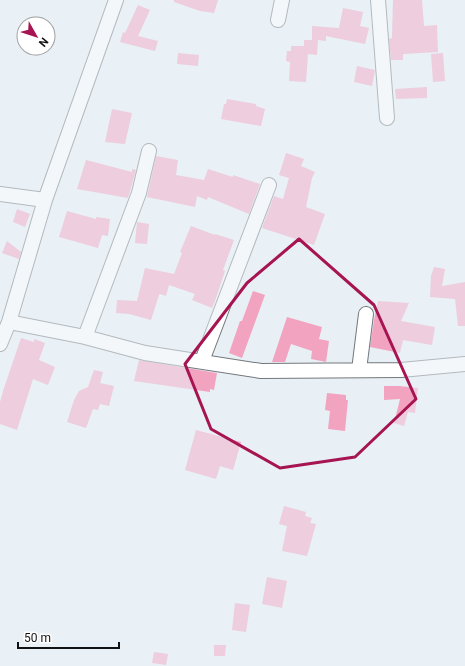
<svg xmlns="http://www.w3.org/2000/svg" width="465" height="666" font-family="Roboto,sans-serif">
<rect width="100%" height="100%" fill="#e9f0f5"/>
<!-- building -->
<path fill="#f1a3c0" d="M 174,0 L 218,0 L 214,13 L 200,11 L 174,2 Z
M 393,0 L 422,0 L 424,26 L 437,25 L 438,52 L 403,54 L 403,60 L 391,60 L 389,39 L 392,38 Z
M 138,5 L 150,10 L 138,36 L 158,41 L 155,51 L 120,42 L 123,32 L 125,33 Z
M 343,8 L 363,12 L 360,26 L 369,28 L 365,44 L 326,36 L 326,41 L 318,40 L 317,55 L 308,54 L 306,82 L 289,81 L 290,62 L 286,61 L 287,51 L 291,51 L 291,46 L 304,46 L 304,40 L 315,40 L 312,40 L 312,26 L 339,28 Z
M 178,53 L 199,55 L 198,66 L 177,64 Z
M 443,53 L 445,81 L 433,82 L 431,54 Z
M 357,66 L 375,70 L 372,86 L 354,82 Z
M 427,87 L 427,98 L 396,99 L 395,89 Z
M 227,99 L 256,104 L 256,106 L 265,109 L 261,126 L 221,119 L 224,104 L 226,104 Z
M 112,109 L 132,113 L 125,144 L 105,142 Z
M 286,153 L 304,159 L 301,166 L 315,172 L 312,178 L 306,207 L 325,214 L 314,245 L 262,228 L 274,196 L 283,199 L 289,178 L 279,175 Z
M 156,156 L 178,160 L 176,175 L 204,180 L 208,169 L 233,177 L 233,175 L 260,184 L 249,214 L 208,197 L 207,200 L 197,196 L 195,207 L 147,197 Z
M 86,160 L 132,172 L 132,169 L 136,170 L 128,198 L 77,189 Z
M 17,209 L 30,214 L 25,227 L 13,222 Z
M 67,211 L 96,219 L 96,217 L 110,219 L 108,236 L 102,235 L 98,248 L 59,237 Z
M 137,222 L 149,224 L 147,244 L 135,243 Z
M 191,226 L 215,235 L 215,234 L 234,240 L 223,270 L 225,271 L 215,301 L 212,308 L 192,300 L 195,294 L 169,285 L 166,296 L 160,294 L 159,295 L 151,320 L 129,314 L 116,313 L 117,300 L 137,301 L 145,268 L 174,274 L 182,253 L 180,252 Z
M 7,241 L 21,252 L 19,259 L 2,253 Z
M 434,267 L 445,269 L 442,286 L 465,282 L 465,326 L 458,326 L 455,299 L 430,297 L 431,276 Z
M 253,291 L 265,295 L 242,358 L 229,353 L 240,321 L 242,321 Z
M 378,301 L 409,303 L 401,321 L 435,327 L 432,345 L 403,340 L 400,353 L 370,347 L 374,320 Z
M 287,317 L 322,327 L 319,339 L 329,341 L 326,362 L 311,359 L 312,351 L 291,344 L 285,362 L 272,362 Z
M 21,338 L 34,342 L 34,339 L 45,343 L 39,360 L 55,367 L 48,385 L 33,379 L 17,430 L 0,424 L 0,402 L 4,388 Z
M 139,360 L 217,373 L 214,390 L 210,389 L 210,392 L 134,381 Z
M 94,370 L 103,372 L 100,383 L 114,386 L 109,406 L 100,404 L 98,410 L 93,409 L 86,428 L 67,422 L 74,400 L 79,391 L 88,387 Z
M 384,386 L 399,386 L 418,388 L 415,413 L 408,412 L 404,426 L 394,423 L 400,399 L 384,400 Z
M 327,393 L 346,395 L 346,400 L 348,400 L 345,431 L 328,429 L 330,411 L 325,410 Z
M 196,430 L 241,442 L 233,470 L 220,466 L 216,479 L 185,470 Z
M 284,506 L 306,512 L 305,516 L 312,518 L 310,523 L 316,524 L 307,556 L 282,551 L 287,526 L 279,524 Z
M 267,577 L 287,581 L 282,608 L 262,604 Z
M 235,603 L 250,605 L 246,632 L 232,630 Z
M 214,645 L 226,645 L 225,656 L 214,656 Z
M 154,652 L 168,654 L 166,665 L 152,663 Z"/>
<g fill="none" stroke-linecap="round" stroke-linejoin="round">
<!-- minor casing -->
<g stroke="#72787c" stroke-width="16">
<path id="minor" d="M 378,0 L 387,118
M 278,20 L 282,0
M 0,194 L 45,200
M 9,322 L 85,337 L 145,353 L 261,371 L 401,370 L 465,364
M 85,337 L 139,193 L 149,151
M 0,344 L 9,322 L 45,200 L 116,0
M 202,361 L 269,185
M 359,370 L 366,314"/>
</g>
<!-- minor -->
<use href="#minor" stroke="#fff" stroke-width="14"/>
</g>
<!-- marked area -->
<path d="M0 0H465V666H0ZM 299,239 L 374,305 L 416,399 L 355,457 L 280,468 L 211,429 L 185,364 L 247,283 Z" fill="#e9f0f5" fill-opacity=".55" fill-rule="evenodd"/>
<path fill="none" stroke="#a61451" stroke-width="3" stroke-linejoin="round" d="M 299,239 L 374,305 L 416,399 L 355,457 L 280,468 L 211,429 L 185,364 L 247,283 Z"/>
<!-- north arrow -->
<g transform="translate(36 36) rotate(129)"><circle r="19" fill="#ffffff" stroke="#9fa0a1"/>
<path d="M0-3L7 15L0 10L-7 15Z" fill="#a61451"/>
<text y="-6" font-size="11" font-weight="bold" text-anchor="middle" fill="#101214">N</text>
</g>
<!-- scale -->
<path d="M18 642v6h101v-6" fill="none" stroke="#101214" stroke-width="2"/>
<text x="24" y="642" font-size="12" fill="#101214" stroke="#ffffff" stroke-width="3" paint-order="stroke">50 m</text>
</svg>
